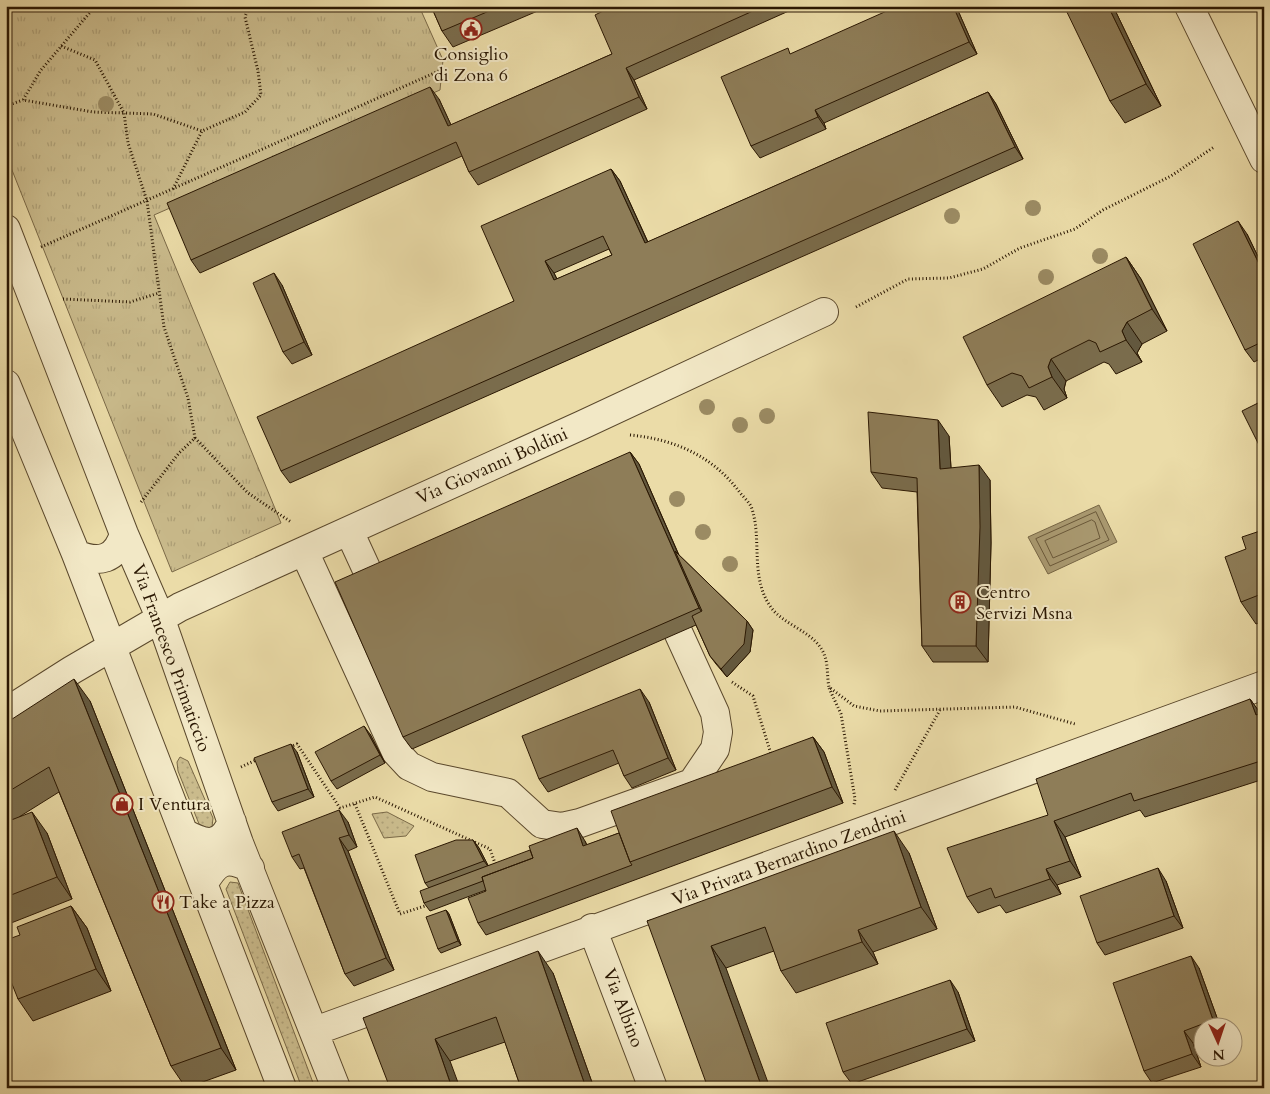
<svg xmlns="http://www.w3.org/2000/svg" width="1270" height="1094" font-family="Cardo,serif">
<defs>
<pattern id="grass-dots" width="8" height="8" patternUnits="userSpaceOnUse" patternTransform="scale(1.25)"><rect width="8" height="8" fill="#cabb8c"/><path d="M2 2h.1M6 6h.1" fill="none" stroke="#aea077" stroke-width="1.8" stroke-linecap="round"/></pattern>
<pattern id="park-tufts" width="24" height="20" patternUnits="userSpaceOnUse" patternTransform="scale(1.25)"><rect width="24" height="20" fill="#cabb8c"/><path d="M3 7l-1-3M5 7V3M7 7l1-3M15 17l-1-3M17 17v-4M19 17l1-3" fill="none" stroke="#aea077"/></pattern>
</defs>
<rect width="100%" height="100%" fill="#ebdca8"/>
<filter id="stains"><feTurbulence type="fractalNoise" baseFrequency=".004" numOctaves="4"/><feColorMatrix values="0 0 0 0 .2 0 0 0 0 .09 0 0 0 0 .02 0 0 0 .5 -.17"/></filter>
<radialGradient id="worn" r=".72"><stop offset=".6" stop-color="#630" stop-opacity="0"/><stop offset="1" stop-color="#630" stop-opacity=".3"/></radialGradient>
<!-- grass -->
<path fill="url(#grass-dots)" stroke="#7a6947" d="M 180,757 L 188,761 L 213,818 L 212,827 L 207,828 L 199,824 L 178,771 L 177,762 Z
M 387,812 L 414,826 L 406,836 L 384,838 L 372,814 Z
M 230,882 L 238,883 L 315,1088 L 302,1088 L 226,889 Z"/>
<!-- park -->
<path fill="url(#park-tufts)" stroke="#7a6947" d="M 6,6 L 419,6 L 443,60 L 440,90 L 154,215 L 281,523 L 172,572 L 6,155 Z"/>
<!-- water -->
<path fill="#a99970" stroke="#766544" d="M 1099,505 L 1117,542 L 1048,574 L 1028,537 Z"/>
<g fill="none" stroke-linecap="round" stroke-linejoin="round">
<!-- shore -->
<path stroke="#6a5839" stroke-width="1" d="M 1096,512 L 1109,540 L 1050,566 L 1036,539 Z
M 1092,520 L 1095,522 L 1100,538 L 1053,558 L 1045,541 Z"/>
<!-- minor casing -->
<g stroke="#5a482c" stroke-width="30">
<path id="minor" d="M 1189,6 L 1264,159
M 6,229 L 124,534 L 160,617 L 239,843 L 336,1088
M 6,384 L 76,554 L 282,1088
M 349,531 L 372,581
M 304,551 L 396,752 L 409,766 L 432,777 L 508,793 L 542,824 L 562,827 L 580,823 L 692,783 L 715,749 L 718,732 L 715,713 L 678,632
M 76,554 C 99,564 116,560 124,534
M 6,712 L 72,670 L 180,607 L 582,425 L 824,312
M 184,833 C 206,845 220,848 232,822
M 204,883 C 217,861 225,856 250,868
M 592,928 L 653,1088
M 315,1031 L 1264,685"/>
</g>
<!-- path -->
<path stroke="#2a1702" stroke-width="3" stroke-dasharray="1 2.5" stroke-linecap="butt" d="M 84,6 L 92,10
M 61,46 L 95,60 L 124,113 L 93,112 L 23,100 L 41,70 L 92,10 L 100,6
M 6,106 L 23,100
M 173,189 L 202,131 L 245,112 L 261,95 L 258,71 L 245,17 L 249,6
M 41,247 L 439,71
M 63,299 L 130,302 L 159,293
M 856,307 L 908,279 L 949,278 L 983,269 L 1020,248 L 1075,229 L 1103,210 L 1171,176 L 1214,147
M 630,435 C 673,439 711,455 738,490 C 742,496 750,502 752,509 C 762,540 750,576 770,606 C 783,626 818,632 825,657 C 828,664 827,678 829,687 L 854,706 L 880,711 L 1015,707 L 1075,724
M 195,438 L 248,493 L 291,522
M 141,502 L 179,453 L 195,438 L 188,398 L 164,327 L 147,201 L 128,143 L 124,113 L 153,114 L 202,131
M 732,682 L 753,696 L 771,754
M 829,688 L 841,714 L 855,799 L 854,805
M 290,747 L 297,744 L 340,808 L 375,797 L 490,849 L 496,866
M 241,767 L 258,759
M 895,790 L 940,710
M 355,804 L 400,914 L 428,905"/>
<!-- minor -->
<use href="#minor" stroke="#f2e8c6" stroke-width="28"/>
</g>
<!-- trees -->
<g fill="#9b8b63">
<circle cx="106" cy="104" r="8"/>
<circle cx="1033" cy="208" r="8"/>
<circle cx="952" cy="216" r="8"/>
<circle cx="1100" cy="256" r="8"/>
<circle cx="1046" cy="277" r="8"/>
<circle cx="707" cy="407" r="8"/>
<circle cx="767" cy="416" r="8"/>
<circle cx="740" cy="425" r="8"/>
<circle cx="677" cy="499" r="8"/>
<circle cx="703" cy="532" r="8"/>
<circle cx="730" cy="564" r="8"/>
</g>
<!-- wall -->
<path fill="#7a6c4c" stroke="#2a1702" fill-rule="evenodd" d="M 431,6 L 539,6 L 540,10 L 453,47 L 442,31 Z
M 613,6 L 800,6 L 634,80 L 647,109 L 478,185 L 469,172 L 462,156 L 200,273 L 191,260 L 439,99 L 451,125 L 612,54 Z
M 956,6 L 977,54 L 824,123 L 826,129 L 760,158 L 751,146 L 792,54 Z
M 1113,6 L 1161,106 L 1125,123 L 1110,101 Z
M 988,92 L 996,104 L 1023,159 L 290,483 L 281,471 L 514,301 L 611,169 L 620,181 L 648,242 ZM 609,249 L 612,255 L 557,279 L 554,273 Z
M 1247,234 L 1264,269 L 1264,357 L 1254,362 L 1245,350 Z
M 1126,257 L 1141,279 L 1167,331 L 1142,344 L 1137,353 L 1142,362 L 1116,374 L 1109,364 L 1104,362 L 1066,381 L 1064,389 L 1067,398 L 1044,410 L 1036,397 L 1027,395 L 1002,407 L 987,385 Z
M 282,285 L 312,355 L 292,364 L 283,352 Z
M 949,436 L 951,468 L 990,480 L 991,543 L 988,662 L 933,662 L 922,646 L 917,492 L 882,488 L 871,472 Z
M 630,452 L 639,464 L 679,555 L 747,621 L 753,630 L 750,652 L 727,677 L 716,664 L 710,656 L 696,625 L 412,749 L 403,737 Z
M 1264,536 L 1264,621 L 1256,624 L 1241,602 L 1246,549 Z
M 1250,699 L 1260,713 L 1264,712 L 1264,779 L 1145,817 L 1140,810 L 1065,837 L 1081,877 L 1057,885 L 1061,894 L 1006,913 L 1000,905 L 978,913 L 967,897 L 1048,815 Z
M 90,701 L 236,1070 L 186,1088 L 171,1066 L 59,792 L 19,817 L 47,833 L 72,899 L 6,925 L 6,723 Z
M 649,702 L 676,770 L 632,788 L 624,776 L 619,763 L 548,792 L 539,779 Z
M 370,734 L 385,763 L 337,789 L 331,781 Z
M 813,737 L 824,752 L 843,803 L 486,935 L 478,923 L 486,890 L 430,911 L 424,903 L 429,888 L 425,883 L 473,840 L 479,848 L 488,866 L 585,841 L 587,845 L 619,833 Z
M 297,752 L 314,797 L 278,811 L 272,802 Z
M 348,822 L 357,847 L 348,851 L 394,970 L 354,986 L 345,974 L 304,868 L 300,869 L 292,857 Z
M 909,853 L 937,929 L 873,952 L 878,964 L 796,993 L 781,971 L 774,951 L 726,968 L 647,921 Z
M 1166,881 L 1183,928 L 1105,955 L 1097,943 Z
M 71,906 L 87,928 L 111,991 L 33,1021 L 18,999 L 20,935 Z
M 446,910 L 449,914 L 461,945 L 441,953 L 438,949 Z
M 1199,968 L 1220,1026 L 1202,1026 L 1202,1039 L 1193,1043 L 1201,1067 L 1152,1083 L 1144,1071 Z
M 553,973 L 594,1088 L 521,1088 L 505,1042 L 450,1061 L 363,1018 Z
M 958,992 L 975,1041 L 852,1084 L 843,1072 Z"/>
<!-- shaded-wall -->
<path fill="#63583e" stroke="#2a1702" d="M 953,6 L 956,6 L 977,54 L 969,42 Z
M 1108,6 L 1113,6 L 1161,106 L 1146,84 Z
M 626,68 L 634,80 L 647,109 L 639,97 Z
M 430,87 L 439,99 L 457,138 L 448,126 Z
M 988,92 L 996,104 L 1023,159 L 1015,147 Z
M 815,110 L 824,123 L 826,129 L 818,117 Z
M 611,169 L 620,181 L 654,256 L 645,243 Z
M 1238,221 L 1247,234 L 1264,269 L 1264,274 Z
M 1126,257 L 1141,279 L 1167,331 L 1152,309 Z
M 545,261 L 554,273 L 563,292 L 554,280 Z
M 274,273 L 282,285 L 312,355 L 304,342 Z
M 1127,322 L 1142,344 L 1137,353 L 1142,362 L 1126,340 L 1122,331 Z
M 1051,359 L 1066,381 L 1064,389 L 1067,398 L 1052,377 L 1048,367 Z
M 938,420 L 949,436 L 952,485 L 940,469 Z
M 630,452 L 639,464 L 707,620 L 699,608 Z
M 979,465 L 990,480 L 991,543 L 988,662 L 976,646 Z
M 747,621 L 753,630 L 750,652 L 727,677 L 721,669 Z
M 74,679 L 90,701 L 236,1070 L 221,1048 Z
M 640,689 L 649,702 L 676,770 L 668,758 Z
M 1250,699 L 1261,714 L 1256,715 Z
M 364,726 L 370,734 L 385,763 L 380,755 Z
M 813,737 L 824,752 L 843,803 L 832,787 Z
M 291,744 L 297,752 L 314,797 L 308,789 Z
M 339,810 L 348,822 L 357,847 L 349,835 Z
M 32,812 L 47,833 L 72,899 L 57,877 Z
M 1054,821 L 1065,837 L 1081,877 L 1070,861 Z
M 577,828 L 585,841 L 592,858 L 583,846 Z
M 894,831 L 909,853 L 937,929 L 921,907 Z
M 339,838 L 348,851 L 394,970 L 386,958 Z
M 473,840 L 479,848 L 490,869 L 484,861 Z
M 1158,868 L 1166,881 L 1183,928 L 1174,916 Z
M 1046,869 L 1057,885 L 1061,894 L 1050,879 Z
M 71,906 L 87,928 L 111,991 L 96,969 Z
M 446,910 L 449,914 L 461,945 L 458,941 Z
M 858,930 L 873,952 L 878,964 L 862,942 Z
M 711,946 L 726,968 L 770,1088 L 762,1088 Z
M 538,951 L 553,973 L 594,1088 L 586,1088 Z
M 1191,956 L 1199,968 L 1220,1026 L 1218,1026 L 1213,1020 Z
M 950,980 L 958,992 L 975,1041 L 967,1029 Z
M 1184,1031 L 1193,1043 L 1201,1067 L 1192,1054 Z
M 435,1039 L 450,1061 L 460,1088 L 452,1088 Z"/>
<!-- building -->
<path fill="#8e7d58" stroke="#2a1702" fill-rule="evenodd" d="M 431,6 L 501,6 L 442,31 Z
M 613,6 L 764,6 L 626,68 L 639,97 L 469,172 L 456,142 L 191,260 L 167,203 L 430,87 L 448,126 L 612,54 L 595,15 Z
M 898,6 L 953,6 L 969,42 L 815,110 L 818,117 L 751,146 L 721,77 L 788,48 L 790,54 Z
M 1064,6 L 1108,6 L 1146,84 L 1110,101 Z
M 988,92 L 1015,147 L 281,471 L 257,417 L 514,301 L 481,226 L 611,169 L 645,243 ZM 603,236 L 612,255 L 554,280 L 545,261 Z
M 1238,221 L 1264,274 L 1264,341 L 1245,350 L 1193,244 Z
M 1126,257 L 1152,309 L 1127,322 L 1122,331 L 1126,340 L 1100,352 L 1096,343 L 1089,340 L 1051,359 L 1048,367 L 1052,377 L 1029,388 L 1022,376 L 1012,373 L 987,385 L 963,337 Z
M 274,273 L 304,342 L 283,352 L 253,283 Z
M 1264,400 L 1264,455 L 1242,411 Z
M 868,412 L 938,420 L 940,469 L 979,465 L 980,527 L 976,646 L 922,646 L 917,478 L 871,472 Z
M 630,452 L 699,608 L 403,737 L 335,582 Z
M 1260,531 L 1264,540 L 1264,593 L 1241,602 L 1225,557 L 1246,549 L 1242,537 Z
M 675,551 L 747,621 L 744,644 L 721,669 L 710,656 L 692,616 L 702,611 Z
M 74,679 L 221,1048 L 171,1066 L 49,767 L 6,793 L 6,723 Z
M 640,689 L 668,758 L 624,776 L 613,750 L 539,779 L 522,736 Z
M 1250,699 L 1256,715 L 1264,712 L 1264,760 L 1134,801 L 1131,793 L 1054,821 L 1070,861 L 1046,869 L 1050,879 L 995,898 L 991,888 L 967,897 L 947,848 L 1048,815 L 1036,779 Z
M 364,726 L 380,755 L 331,781 L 315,752 Z
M 813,737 L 832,787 L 630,862 L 611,811 Z
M 291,744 L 308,789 L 272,802 L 254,758 Z
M 339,810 L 349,835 L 339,838 L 386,958 L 345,974 L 299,854 L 292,857 L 282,832 Z
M 32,812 L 57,877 L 6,897 L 6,822 Z
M 577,828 L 583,846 L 619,833 L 630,862 L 632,865 L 478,923 L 468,898 L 486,891 L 482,877 L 533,858 L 529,846 Z
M 894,831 L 921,907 L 858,930 L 862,942 L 781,971 L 765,927 L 711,946 L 762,1088 L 708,1088 L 647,921 Z
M 456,840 L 473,840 L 484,861 L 425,883 L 415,855 Z
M 530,850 L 533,858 L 482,877 L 483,881 L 424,903 L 420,891 Z
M 1158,868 L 1174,916 L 1097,943 L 1080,896 Z
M 71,906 L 96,969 L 18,999 L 6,969 L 6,940 L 20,935 L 17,927 Z
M 446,910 L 458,941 L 438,949 L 426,917 Z
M 538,951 L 586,1088 L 521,1088 L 496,1017 L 435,1039 L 452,1088 L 390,1088 L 363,1018 Z
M 1191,956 L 1213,1020 L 1184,1031 L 1192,1054 L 1144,1071 L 1113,983 Z
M 950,980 L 967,1029 L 843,1072 L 826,1023 Z"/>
<!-- icons -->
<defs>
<g id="civic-ring" transform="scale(1.125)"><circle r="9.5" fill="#f2e8c6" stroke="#8f2418" stroke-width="1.5"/><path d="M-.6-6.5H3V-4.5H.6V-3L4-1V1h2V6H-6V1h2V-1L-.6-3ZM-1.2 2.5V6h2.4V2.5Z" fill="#8f2418"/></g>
<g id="building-ring" transform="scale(1.125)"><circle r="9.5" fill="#f2e8c6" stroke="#8f2418" stroke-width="1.5"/><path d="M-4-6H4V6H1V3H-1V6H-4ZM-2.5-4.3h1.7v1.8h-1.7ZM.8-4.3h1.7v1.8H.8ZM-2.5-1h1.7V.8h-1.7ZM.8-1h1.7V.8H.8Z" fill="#8f2418"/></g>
<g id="shop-ring" transform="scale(1.125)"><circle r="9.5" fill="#f2e8c6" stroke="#8f2418" stroke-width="1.5"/><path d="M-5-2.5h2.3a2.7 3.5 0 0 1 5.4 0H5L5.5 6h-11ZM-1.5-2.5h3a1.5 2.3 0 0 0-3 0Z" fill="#8f2418"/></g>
<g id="restaurant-ring" transform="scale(1.125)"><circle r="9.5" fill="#f2e8c6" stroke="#8f2418" stroke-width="1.5"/><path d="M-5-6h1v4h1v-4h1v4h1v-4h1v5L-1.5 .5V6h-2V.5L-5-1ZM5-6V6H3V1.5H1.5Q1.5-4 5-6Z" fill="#8f2418"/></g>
</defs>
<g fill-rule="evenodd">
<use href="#civic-ring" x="471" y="29"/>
<use href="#building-ring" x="960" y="602"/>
<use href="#shop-ring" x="122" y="804"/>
<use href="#restaurant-ring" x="163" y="902"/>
</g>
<g text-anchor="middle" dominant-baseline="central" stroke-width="4" stroke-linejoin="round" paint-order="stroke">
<!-- poi labels -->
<g font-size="18" fill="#2a1702" stroke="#f2e8c6" text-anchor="start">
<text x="471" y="54" text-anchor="middle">Consiglio<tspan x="471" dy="21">di Zona 6</tspan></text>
<text x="976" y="592">Centro<tspan x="976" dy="21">Servizi Msna</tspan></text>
<text x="138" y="804">I Ventura</text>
<text x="179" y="902">Take a Pizza</text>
</g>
<!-- street labels -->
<g font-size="18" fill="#2a1702" stroke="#f2e8c6">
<text transform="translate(492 466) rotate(-24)">Via Giovanni Boldini</text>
<text transform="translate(171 658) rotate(70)">Via Francesco Primaticcio</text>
<text transform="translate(789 858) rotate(-20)">Via Privata Bernardino Zendrini</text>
<text transform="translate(623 1008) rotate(69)">Via Albino</text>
</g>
</g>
<!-- margin -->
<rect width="1270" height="1094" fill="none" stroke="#ebdca8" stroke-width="25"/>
<rect x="8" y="8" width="1255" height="1079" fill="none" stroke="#2a1702" stroke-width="2.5"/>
<rect x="12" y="12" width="1245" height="1069" fill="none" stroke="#2a1702"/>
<!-- north arrow -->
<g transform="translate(1218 1042) rotate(177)"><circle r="24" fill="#f2e8c6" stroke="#a29478"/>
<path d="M0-4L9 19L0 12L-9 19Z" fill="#8f2418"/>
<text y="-8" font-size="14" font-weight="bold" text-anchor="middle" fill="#2a1702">N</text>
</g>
<rect width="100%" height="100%" filter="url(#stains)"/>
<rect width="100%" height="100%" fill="url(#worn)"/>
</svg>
